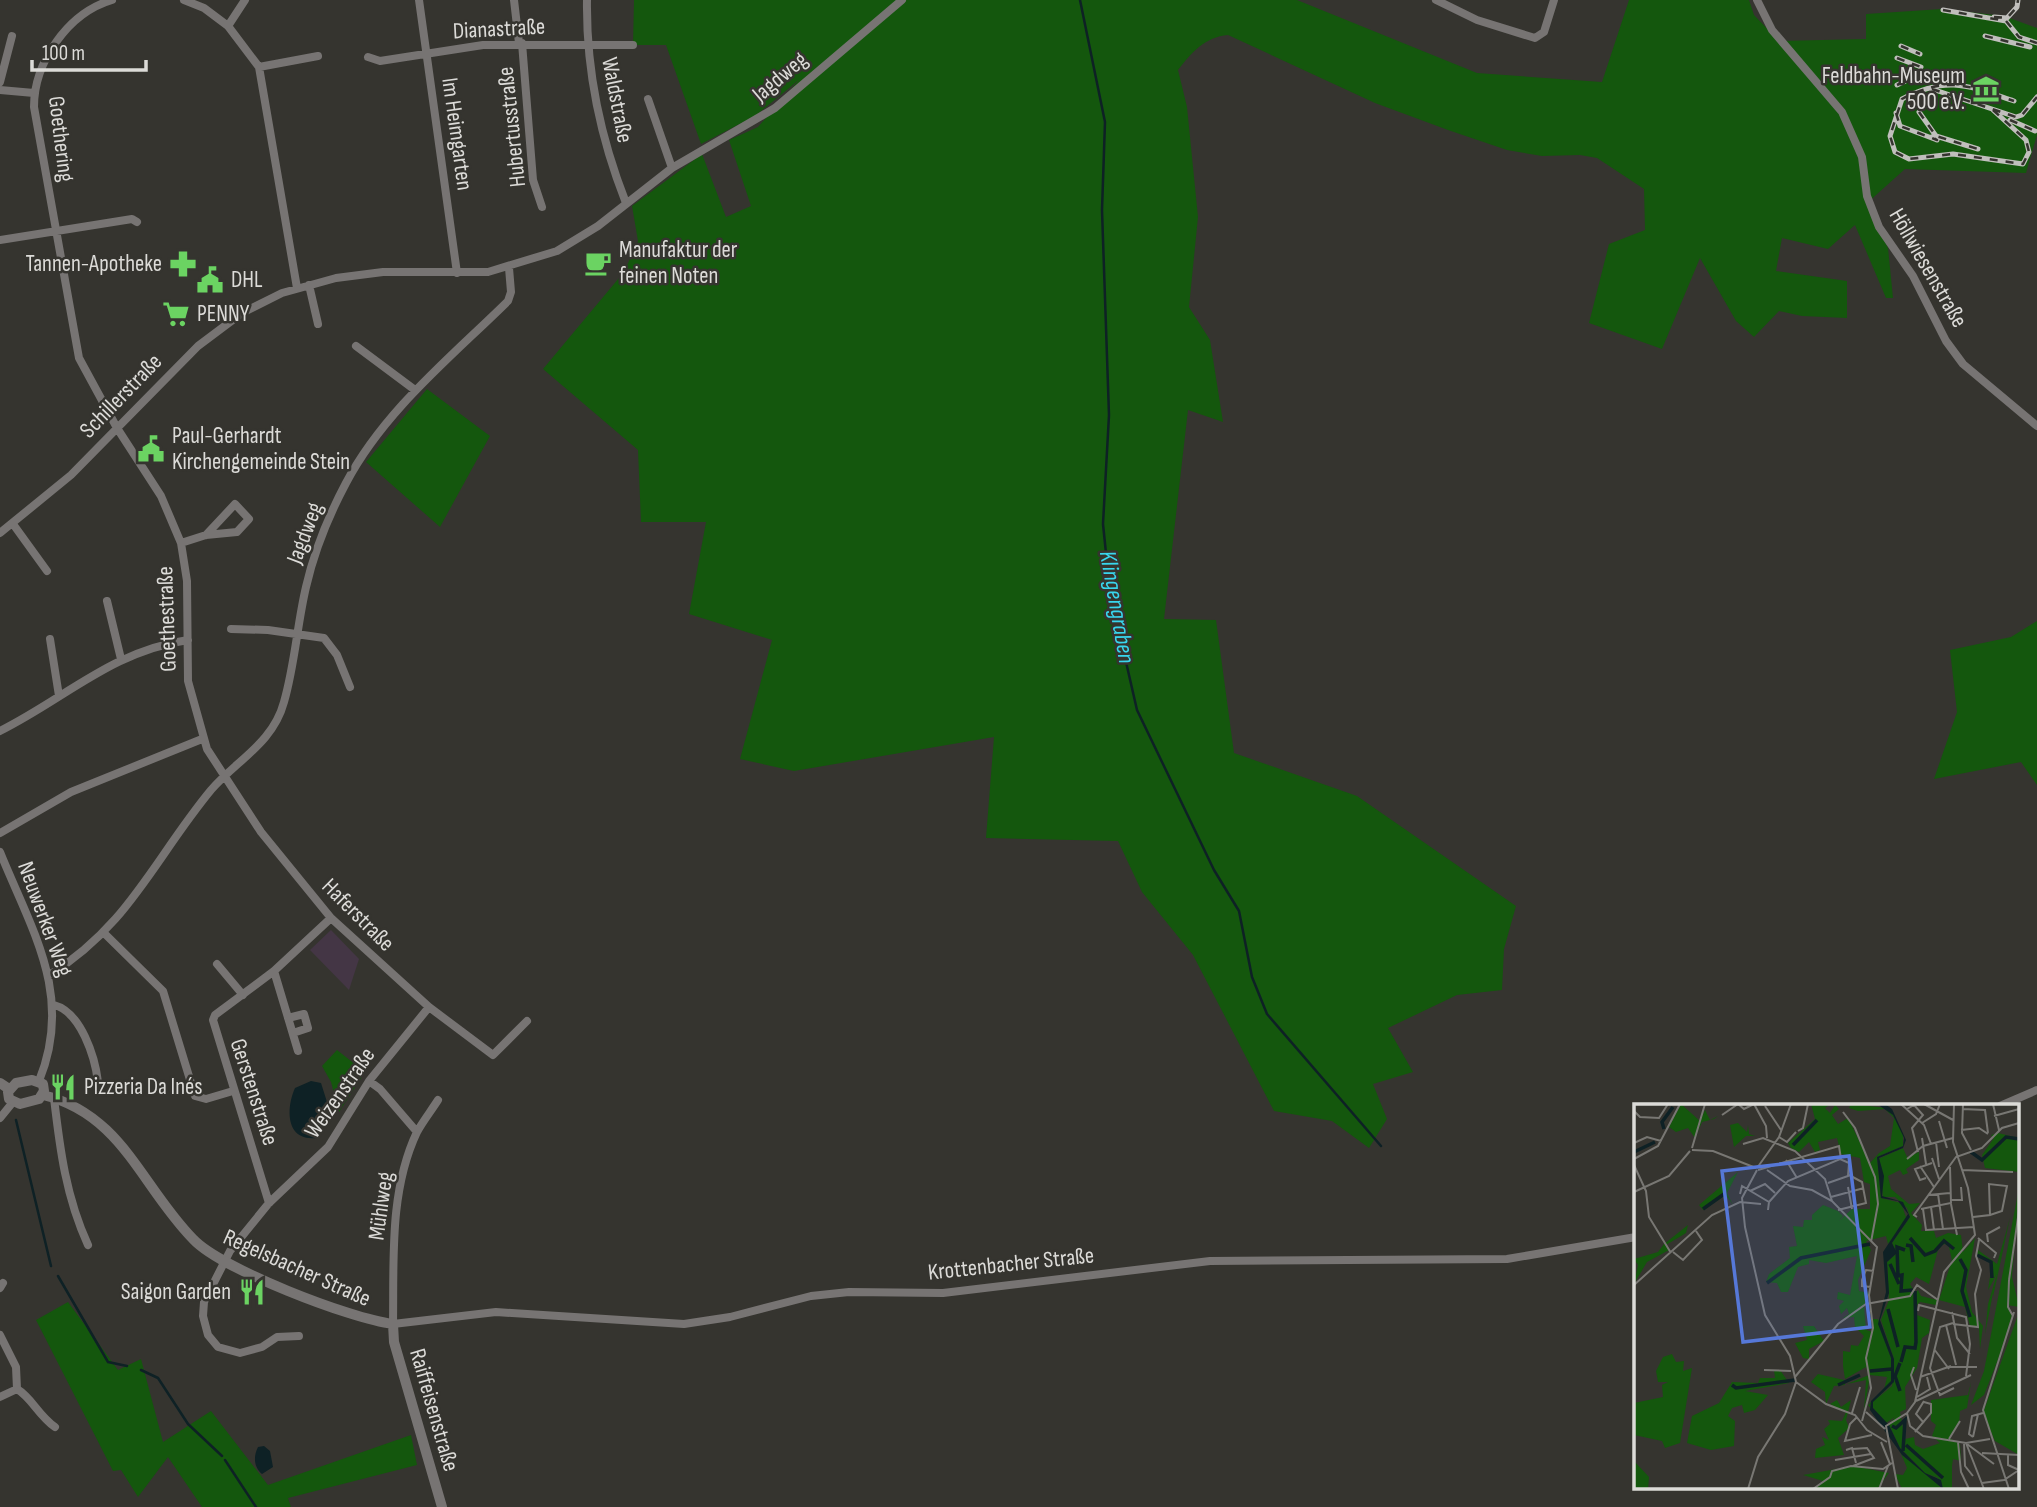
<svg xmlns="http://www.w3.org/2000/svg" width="2037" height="1507" font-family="'Sofia Sans Condensed',sans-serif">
<rect width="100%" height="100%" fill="#35342f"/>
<!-- education -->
<path fill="#443645" d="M 331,930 L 359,959 L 349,990 L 310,950 Z"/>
<!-- green -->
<path fill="#14570d" d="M 634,0 L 1297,0 L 1477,73 L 1602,82 L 1629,0 L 1749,0 L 1754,15 L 1779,41 L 1866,39 L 1866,14 L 1942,9 L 2004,16 L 2037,28 L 2037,135 L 2026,173 L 1905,169 L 1866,204 L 1888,248 L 1893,298 L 1886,298 L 1855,225 L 1828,249 L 1782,238 L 1776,271 L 1847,281 L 1847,318 L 1802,316 L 1779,311 L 1754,337 L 1736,321 L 1700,258 L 1662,349 L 1589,323 L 1609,244 L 1645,230 L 1644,189 L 1597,158 L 1580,155 L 1542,156 L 1507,150 L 1448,130 L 1375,103 L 1228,35 C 1205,37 1192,52 1178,70 L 1187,107 L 1198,217 L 1189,307 L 1210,340 L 1223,422 L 1188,410 L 1164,619 L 1216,620 L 1234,753 L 1357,796 L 1516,906 L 1504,949 L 1502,990 L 1457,995 L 1388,1028 L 1413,1072 L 1373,1084 L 1387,1119 L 1369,1148 L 1332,1121 L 1274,1111 L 1193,955 L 1142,892 L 1118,841 L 986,838 L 994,737 L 794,771 L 740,759 L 772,640 L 689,614 L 706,522 L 641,522 L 638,450 L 543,369 L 624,272 L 638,241 L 632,206 L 702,154 L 726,217 L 751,206 L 729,140 L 758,127 L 799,80 L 755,116 L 701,144 L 666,45 L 633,45 Z
M 427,389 L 490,436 L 440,527 L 366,462 Z
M 2037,621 L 2037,785 L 2021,762 L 1934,779 L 1957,712 L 1950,650 L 2011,637 Z
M 337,1050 L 365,1072 L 339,1112 L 331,1082 L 322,1066 Z
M 68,1302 L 118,1370 L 141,1359 L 163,1442 L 211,1411 L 268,1485 L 411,1435 L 417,1465 L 288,1498 L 291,1507 L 202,1507 L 168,1457 L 138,1497 L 121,1470 L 113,1471 L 36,1320 Z"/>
<!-- water -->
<path fill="#0e2125" d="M 311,1081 L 321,1083 L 327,1102 L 317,1138 C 285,1142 286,1108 295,1088 Z
M 264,1446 L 270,1451 L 273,1467 L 262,1474 C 254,1467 253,1457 258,1447 Z"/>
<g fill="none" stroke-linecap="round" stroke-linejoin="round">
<!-- stream -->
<path stroke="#0e2125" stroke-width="2.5" d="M 1080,0 L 1105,122 L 1102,210 L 1109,415 L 1103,524 L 1110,592 L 1137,710 L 1214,870 L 1239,911 L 1252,977 L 1267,1014 L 1381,1146
M 16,1120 L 51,1266
M 58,1276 L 108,1362 L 127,1366
M 141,1370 L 158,1378 L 188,1424 L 222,1456
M 225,1460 L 256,1507"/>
<!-- minor -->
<path stroke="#777473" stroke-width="8" d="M 112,0 C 68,13 34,62 34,107 L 79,358 L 117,428 L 161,496 L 181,543 L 187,581 L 188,681 L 207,749 L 261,832 L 331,918 L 429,1007 L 493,1055 L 527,1021
M 184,0 L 204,8 L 228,26 L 259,67 L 297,288
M 419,0 L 457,273
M 514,0 L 519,43
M 587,0 C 586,71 600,137 626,203
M 1436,0 L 1477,20 L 1535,38 L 1544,32 L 1554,0
M 1757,0 L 1772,30 L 1842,112 L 1862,157 L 1867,196 L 1879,227 L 1913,276 L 1946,341 L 1963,364 L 2037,426
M 228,26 L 245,0
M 522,43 L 533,180 L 542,207
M 368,57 L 380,61 L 483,45 L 633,45
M 259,67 L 318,56
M 0,82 L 12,36
M 0,90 L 34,93
M 648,99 L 672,168
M 0,240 L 132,219 L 137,222
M 309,285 L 318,324
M 356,346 L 415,390
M 13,524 L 47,571
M 0,533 L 71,475 L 198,346 L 242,313 L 282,293 L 336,278 L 383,272 L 488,272 L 557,251 L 598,226 L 672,168 L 775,108 L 902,0
M 181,543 L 206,535 L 237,532 L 249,519 L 235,504 L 206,535
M 107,601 L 121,659
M 231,629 L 268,630 L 324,638 L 337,655 L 350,687
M 50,639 L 59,696
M 0,731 C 66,698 112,651 188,640
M 0,833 L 71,792 L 202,739
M 0,852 C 32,931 74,995 39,1081
M 104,933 L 163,991 L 195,1096 L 206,1099 L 233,1091
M 217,964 L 243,995
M 274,971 L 298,1051
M 48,976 C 129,926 154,859 211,790 C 237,760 273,743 284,702 C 295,664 297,625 306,587 C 314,552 329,515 346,483 C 384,411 450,358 508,301 L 511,292 L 509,268
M 54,1005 C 81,1012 95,1057 98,1082
M 288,1018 L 304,1014 L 308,1028 L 293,1033
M 369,1081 L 380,1089 L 417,1132
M 54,1098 C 60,1150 66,1197 88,1245
M 438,1100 C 431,1111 423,1121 417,1132 C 389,1191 394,1261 393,1324 L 496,1312 L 684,1324 L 730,1317 L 811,1296 L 849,1292 L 943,1293 L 1210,1261 L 1507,1259 L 1636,1237
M 2000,1106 L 2037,1090
M 0,1118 L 13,1102
M 269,1203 L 213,1020 L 215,1015 L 274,971 L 331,918
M 0,1288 L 3,1283
M 0,1335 L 16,1367 L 17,1389 L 0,1397
M 299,1336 L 277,1337 L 262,1347 L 240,1353 L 218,1347 L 208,1335 L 203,1316 L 204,1302 L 230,1251 L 269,1203 L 328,1147 L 369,1081 L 429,1007
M 17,1389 C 32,1398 38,1415 55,1427"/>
<!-- tertiary -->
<path stroke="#777473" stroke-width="10" d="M 32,1080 L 43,1084 L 44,1091 L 39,1099 L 20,1104 L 9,1099 L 8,1092 L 16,1083 Z
M 0,1083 L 9,1089
M 43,1095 C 122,1114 141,1186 193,1239 C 221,1269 351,1319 393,1324 L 394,1342 L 442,1507"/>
<!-- rail casing -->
<g stroke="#c0bfbc" stroke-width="5">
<path id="rail" d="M 1943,10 L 2006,21 L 2019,37 L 2037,43
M 1994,17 L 2007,18 L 2017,7 L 2018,0
M 1985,36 L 2030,47
M 1901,46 L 1920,54
M 1897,58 L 1921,67
M 1897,85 L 1918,75
M 1932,89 L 2016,117 L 2022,115 L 2037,97
M 1993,110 L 2026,140 L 2029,152 L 2023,164 L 1953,154 L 1909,159 L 1895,152 L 1890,136 L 1902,99 C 1948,75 1969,86 2014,101
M 1919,112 L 1936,136 L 1978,149
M 1896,113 L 1900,126 L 1937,140 L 1932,137
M 2010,120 L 2035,131"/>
</g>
<!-- rail -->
<use href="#rail" stroke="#35342f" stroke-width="2.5" stroke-dasharray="8" stroke-linecap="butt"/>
</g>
<!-- icons -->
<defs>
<g id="museum-bare" transform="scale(2.1)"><path d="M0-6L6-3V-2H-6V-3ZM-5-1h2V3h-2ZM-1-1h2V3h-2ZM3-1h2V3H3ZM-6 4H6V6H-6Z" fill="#6bd362" stroke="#35342f" stroke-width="2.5" paint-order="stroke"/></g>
<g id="cafe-bare" transform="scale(2.1)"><path d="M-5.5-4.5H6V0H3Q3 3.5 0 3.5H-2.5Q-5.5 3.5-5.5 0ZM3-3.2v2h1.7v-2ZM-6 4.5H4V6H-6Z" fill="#6bd362" stroke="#35342f" stroke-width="2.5" paint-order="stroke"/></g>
<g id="pharmacy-bare" transform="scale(2.1)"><path d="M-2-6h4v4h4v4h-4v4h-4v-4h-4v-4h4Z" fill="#6bd362" stroke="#35342f" stroke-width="2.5" paint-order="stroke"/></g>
<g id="civic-bare" transform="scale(2.1)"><path d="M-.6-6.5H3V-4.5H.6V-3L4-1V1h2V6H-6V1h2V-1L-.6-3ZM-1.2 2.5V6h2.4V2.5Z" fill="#6bd362" stroke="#35342f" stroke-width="2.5" paint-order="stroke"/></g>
<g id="supermarket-bare" transform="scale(2.1)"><path d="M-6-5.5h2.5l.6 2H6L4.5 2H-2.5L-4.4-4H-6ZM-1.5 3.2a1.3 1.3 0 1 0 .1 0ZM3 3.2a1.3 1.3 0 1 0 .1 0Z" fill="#6bd362" stroke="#35342f" stroke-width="2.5" paint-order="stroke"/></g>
<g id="restaurant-bare" transform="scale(2.1)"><path d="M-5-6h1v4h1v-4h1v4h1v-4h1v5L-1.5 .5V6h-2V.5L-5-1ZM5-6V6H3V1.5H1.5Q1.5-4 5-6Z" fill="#6bd362" stroke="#35342f" stroke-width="2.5" paint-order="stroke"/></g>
</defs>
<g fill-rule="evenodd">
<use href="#museum-bare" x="1986" y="89"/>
<use href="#cafe-bare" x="598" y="263"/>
<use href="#pharmacy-bare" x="183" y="264"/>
<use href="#civic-bare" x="210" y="280"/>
<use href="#supermarket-bare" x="176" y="314"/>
<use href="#civic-bare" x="151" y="449"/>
<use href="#restaurant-bare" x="63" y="1087"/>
<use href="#restaurant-bare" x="252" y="1292"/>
</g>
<g text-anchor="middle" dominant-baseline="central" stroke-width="5" stroke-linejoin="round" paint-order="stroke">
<!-- street labels -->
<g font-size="23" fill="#dcdbd8" stroke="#35342f">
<text transform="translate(499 29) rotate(-3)">Dianastraße</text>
<text transform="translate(780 77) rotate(-40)">Jagdweg</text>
<text transform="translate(617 100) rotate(79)">Waldstraße</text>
<text transform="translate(512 127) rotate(-96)">Hubertusstraße</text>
<text transform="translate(457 134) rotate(82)">Im Heimgarten</text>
<text transform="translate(61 139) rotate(83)">Goethering</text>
<text transform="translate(1928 268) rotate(60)">Höllwiesenstraße</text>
<text transform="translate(121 396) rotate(-46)">Schillerstraße</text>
<text transform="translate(305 533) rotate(-69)">Jagdweg</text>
<text transform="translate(167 619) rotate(-92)">Goethestraße</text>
<text transform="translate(358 915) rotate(45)">Haferstraße</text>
<text transform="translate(45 919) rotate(70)">Neuwerker Weg</text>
<text transform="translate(254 1092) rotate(72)">Gerstenstraße</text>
<text transform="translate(340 1093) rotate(-55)">Weizenstraße</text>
<text transform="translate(381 1206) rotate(-82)">Mühlweg</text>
<text transform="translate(1011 1264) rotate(-6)">Krottenbacher Straße</text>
<text transform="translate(297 1268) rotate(24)">Regelsbacher Straße</text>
<text transform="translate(434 1410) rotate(74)">Raiffeisenstraße</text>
</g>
<!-- poi labels -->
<g font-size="23" fill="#dcdbd8" stroke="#35342f" text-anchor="start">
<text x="1965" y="76" text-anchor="end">Feldbahn-Museum<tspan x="1965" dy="26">500 e.V.</tspan></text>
<text x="619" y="250">Manufaktur der<tspan x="619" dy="26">feinen Noten</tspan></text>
<text x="162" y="264" text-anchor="end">Tannen-Apotheke</text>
<text x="231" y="280">DHL</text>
<text x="197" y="314">PENNY</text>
<text x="172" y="436">Paul-Gerhardt<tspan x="172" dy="26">Kirchengemeinde Stein</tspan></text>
<text x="84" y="1087">Pizzeria Da Inés</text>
<text x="231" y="1292" text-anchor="end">Saigon Garden</text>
</g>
<!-- water labels -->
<g font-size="24" font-style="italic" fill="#38d6ed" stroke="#35342f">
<text transform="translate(1117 607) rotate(80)">Klingengraben</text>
</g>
</g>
<!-- overview -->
<g transform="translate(1634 1104)">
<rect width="385" height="385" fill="#35342f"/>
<path d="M 47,0 L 66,17 L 71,6 L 76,16 L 84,12 L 80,15 L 68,18 L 61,34 L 54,24 L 42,28 L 35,23 ZM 177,0 L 196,0 L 191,4 L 196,9 L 201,1 L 205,5 L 198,11 L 204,20 L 214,14 L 236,59 L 245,49 L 256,42 L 260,14 L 251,5 L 224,7 L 215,4 L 217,0 L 253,4 L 259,11 L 269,30 L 269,42 L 243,53 L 247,94 L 267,99 L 273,116 L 254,140 L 252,132 L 232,137 L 237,146 L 224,176 L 225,187 L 235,189 L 230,202 L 232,226 L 239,228 L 239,215 L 244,215 L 257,254 L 257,281 L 236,301 L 250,323 L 234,301 L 250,286 L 253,273 L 236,271 L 230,308 L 232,276 L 213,280 L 235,271 L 232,263 L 211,275 L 209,262 L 209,247 L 216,248 L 217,241 L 224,242 L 230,232 L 221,223 L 220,213 L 209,214 L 215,210 L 213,204 L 207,210 L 205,202 L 210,197 L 203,195 L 204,188 L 216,191 L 223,152 L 192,159 L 175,156 L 175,160 L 164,163 L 154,188 L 147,188 L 143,179 L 132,178 L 135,170 L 156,154 L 155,143 L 163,142 L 159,122 L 169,123 L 170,116 L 178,116 L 178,111 L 189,101 L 204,107 L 209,112 L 205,117 L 218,105 L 236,105 L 236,80 L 230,78 L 226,54 L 207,50 L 203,34 L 184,38 L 186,46 L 181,48 L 175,38 L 165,48 L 157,44 L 154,39 L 181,15 ZM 104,19 L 113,28 L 114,21 L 115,30 L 121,32 L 112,32 L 100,43 L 96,21 ZM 364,29 L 385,34 L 385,68 L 351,64 L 348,51 L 360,34 L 357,31 ZM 269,44 L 273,53 L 285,48 L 285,56 L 272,65 L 274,69 L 269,71 L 266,66 L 254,72 L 257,85 L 275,100 L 286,99 L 277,109 L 288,121 L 287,127 L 300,127 L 302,134 L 314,129 L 327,131 L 329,148 L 341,134 L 332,183 L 338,208 L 349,222 L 346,245 L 345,224 L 336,222 L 331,203 L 305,196 L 318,156 L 314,139 L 305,142 L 295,180 L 282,173 L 276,180 L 281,189 L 284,186 L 287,192 L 303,196 L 302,201 L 286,198 L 281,203 L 283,211 L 296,216 L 295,229 L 288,234 L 283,264 L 271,283 L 272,305 L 266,308 L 271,335 L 280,333 L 281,341 L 289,345 L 306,339 L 298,332 L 302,321 L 297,317 L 297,296 L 334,291 L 337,278 L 333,304 L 326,307 L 325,320 L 315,334 L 326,340 L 327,357 L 319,355 L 318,362 L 318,385 L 309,385 L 304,374 L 291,369 L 266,344 L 255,321 L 261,313 L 252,319 L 239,304 L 239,298 L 258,282 L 260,255 L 247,216 L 255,196 L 253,158 L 263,149 L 258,139 L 276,113 L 273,104 L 261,93 L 249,93 L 244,55 ZM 104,68 L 93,89 L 99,101 L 92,91 L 69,106 L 65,101 ZM 385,84 L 378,173 L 385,203 L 373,201 L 378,212 L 365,253 L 350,291 L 337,301 L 350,267 ZM 376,114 L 359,193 L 359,189 L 351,230 L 354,200 L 363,170 L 354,186 L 358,160 L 342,151 L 344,146 L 363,160 ZM 54,121 L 52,129 L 32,141 L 35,146 L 13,158 L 0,180 L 4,161 L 0,155 L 24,148 L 30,140 ZM 385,208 L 385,351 L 361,337 L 349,309 ZM 169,222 L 180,222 L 190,237 L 175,245 L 175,255 L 169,254 L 161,239 L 173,236 ZM 38,250 L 42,258 L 50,257 L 49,267 L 58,264 L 46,339 L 31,344 L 28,337 L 0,331 L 0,299 L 29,293 L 28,281 L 34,278 L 24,278 L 22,267 L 29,253 ZM 140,266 L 146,266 L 155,279 L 111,287 L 134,291 L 121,306 L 110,309 L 108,301 L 98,304 L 94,312 L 101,317 L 100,342 L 77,346 L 53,339 L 58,312 L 85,299 L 98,278 L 124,279 L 126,274 L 141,274 ZM 184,270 L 210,276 L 211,281 L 200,282 L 192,300 L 191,288 L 177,278 ZM 203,296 L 207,303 L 217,296 L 212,316 L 215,324 L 204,334 L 210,351 L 181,354 L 182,345 L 191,341 L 188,333 L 195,336 L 190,325 L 196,320 L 194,316 L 208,317 L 212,308 L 196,300 ZM 262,338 L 268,351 L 306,379 L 306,385 L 268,385 L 261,370 L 269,371 L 273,364 ZM 0,357 L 15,373 L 14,385 L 0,385 ZM 219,362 L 255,369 L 243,385 L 180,385 L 189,377 L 169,371 Z" fill="#14570d"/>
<path d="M 243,0 L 251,0 L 258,5 L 272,36 L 269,44 L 245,54 L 250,72 L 248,92 L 269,98 L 276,113 L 258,139 L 263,149 L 253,158 L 255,189 L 246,216 L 260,255 L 260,278 L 239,298 L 239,304 L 255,321 L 266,344 L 291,369 L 307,376 L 309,385 L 268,351 L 236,306 L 237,297 L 257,277 L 257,254 L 244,220 L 252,188 L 249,148 L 274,110 L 264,97 L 247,94 L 243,53 L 269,42 L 270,34 L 259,11 Z" fill="#0e2125"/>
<path fill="none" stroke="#0e2125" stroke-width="3.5" d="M 30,25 L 28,18 L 39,3M 159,41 L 183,16M 0,48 L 21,38M 337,48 L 348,56 L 372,33 L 385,35M 69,105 L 90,90M 276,134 L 291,151 L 301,147 L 310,137 L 320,145M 272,141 L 277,142 L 279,158M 271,146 L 263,143 L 264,172 L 268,171 L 267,187 L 279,186M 343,151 L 357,158 L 358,174M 326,155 L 332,166 L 328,187 L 336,213M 256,160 L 265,180M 133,179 L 167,154 L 236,140M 254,205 L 264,243M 267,258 L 271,243 L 281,244 L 282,238 L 281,187M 236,267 L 258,265M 98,281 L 102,284 L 161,276M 204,281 L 226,271M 266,287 L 261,272 L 266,259M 258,322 L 262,324 L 271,316 L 269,347M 272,341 L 309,374"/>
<path fill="none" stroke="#787773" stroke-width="2" d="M 120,0 L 132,22 L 133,34M 267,0 L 290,21 L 297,40M 290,0 L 319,16M 329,0 L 328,29 L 337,46M 359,0 L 365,26M 131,2 L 147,26M 273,5 L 280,1 L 289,11 L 278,24 L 284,48M 328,5 L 351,6 L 354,29M 0,7 L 6,13 L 25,14 L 34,0M 209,8 L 221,24 L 241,73 L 244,100 L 237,138M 88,11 L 104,0 L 110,5 L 120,0M 360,12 L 385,5M 305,17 L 313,44M 288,19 L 302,10 L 306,0M 327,26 L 345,24 L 354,30M 164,27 L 169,24 L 174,0M 145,33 L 153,38 L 162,28M 288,34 L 292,60M 302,38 L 305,63M 0,39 L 13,33 L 27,37M 109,40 L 129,34 L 161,47 L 191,75 L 198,97M 58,44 L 71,0M 58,46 L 79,47 L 122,64M 298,54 L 305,75M 0,55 L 24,42 L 46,0M 273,55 L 289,42 L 319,34M 152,56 L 163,74M 0,61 L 12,87 L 15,113 L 37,149M 286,62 L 300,83M 123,64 L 145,33 L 157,0M 124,66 L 205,42 L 207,55M 133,66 L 156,82 L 178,86 L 198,97 L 243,143 L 235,191 L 239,224 L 232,254 L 237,284 L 228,317M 328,66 L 379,68M 292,74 L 286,76 L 281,65 L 298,59M 214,83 L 218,105M 116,87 L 131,80 L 141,89M 0,88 L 35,72 L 56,47M 106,90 L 108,82 L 135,98M 304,90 L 309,125M 294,91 L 316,89M 197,93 L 230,84M 317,96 L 328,96 L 327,83M 317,100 L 323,131M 297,103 L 300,126M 287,105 L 317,99 L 316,63M 289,105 L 292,126 L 340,123M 134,106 L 135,98 L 154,77 L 206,55 L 215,59 L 214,72 L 194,79M 204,106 L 232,99 L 228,78 L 215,71M 283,113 L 280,111 L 322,53 L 348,44 L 368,24 L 385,19M 339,113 L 356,111 L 355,80 L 373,82 L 368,107 L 356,111M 344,134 L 362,149 L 360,154M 354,138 L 353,130 L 366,123M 39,148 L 49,156 L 68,136 L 62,127M 375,176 L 374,203 L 379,212M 375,176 L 385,107M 0,181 L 78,111 L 106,98 L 127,100M 237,183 L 228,182 L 228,176 L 232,166 L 240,167M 284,207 L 285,201 L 332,213 L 336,240 L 332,272M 318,208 L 323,234 L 336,250M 319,219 L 306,223 L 296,264 L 306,291 L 320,284M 319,220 L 344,223 L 341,190 L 347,166 L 342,152 L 345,136M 312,221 L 322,261M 300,245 L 315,265M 280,263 L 277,271 L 282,286M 314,263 L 343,263M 130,266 L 157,267M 161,273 L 204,220 L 232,200 L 276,192 L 283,181 L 304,196M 286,273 L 317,262M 162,278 L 192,300 L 221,311 L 233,326 L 253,338M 283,293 L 296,285 L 293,273M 282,297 L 337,271M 232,308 L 251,325M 218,309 L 226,283M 273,309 L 276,322 L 289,332 L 332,339 L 356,335M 223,313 L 216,320 L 211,337 L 238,331M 290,319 L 282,310 L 290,297M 281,328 L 297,309 L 297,300 L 290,298M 339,333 L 335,330 L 338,312 L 349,309M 339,333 L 344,310M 315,335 L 326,317M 247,338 L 256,360M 324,338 L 327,368 L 335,385M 330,339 L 331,362 L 339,372M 332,339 L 350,385M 333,340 L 360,360M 218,345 L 233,344 L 240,354 L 219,362M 212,346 L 218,344 L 222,359M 348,349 L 385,351M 374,350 L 374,361 L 385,366M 201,356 L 237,350M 348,379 L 370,376 L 385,366M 114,385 L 124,353 L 151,310 L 162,278 L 156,252 L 131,211 L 111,123 L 108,94 L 123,66M 179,385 L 196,373 L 198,367 L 217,362 L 249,365 L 258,359M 245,385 L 254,362M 264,385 L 252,322 L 273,309 L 281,298 L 310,168 L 341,131 L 334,84 L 319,38 L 320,0M 375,385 L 349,306 L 380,208"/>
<path fill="#5678d8" fill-opacity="0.15" stroke="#5678d8" stroke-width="3.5" d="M 215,52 L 236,223 L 109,238 L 88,67 Z"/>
<rect width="385" height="385" fill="none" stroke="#dcdbd8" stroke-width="3.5"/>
</g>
<!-- scale -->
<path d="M32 60v10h114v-10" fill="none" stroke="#dcdbd8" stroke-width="3.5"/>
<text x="42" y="60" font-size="21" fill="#dcdbd8" stroke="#35342f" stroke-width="5" paint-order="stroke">100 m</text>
</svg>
